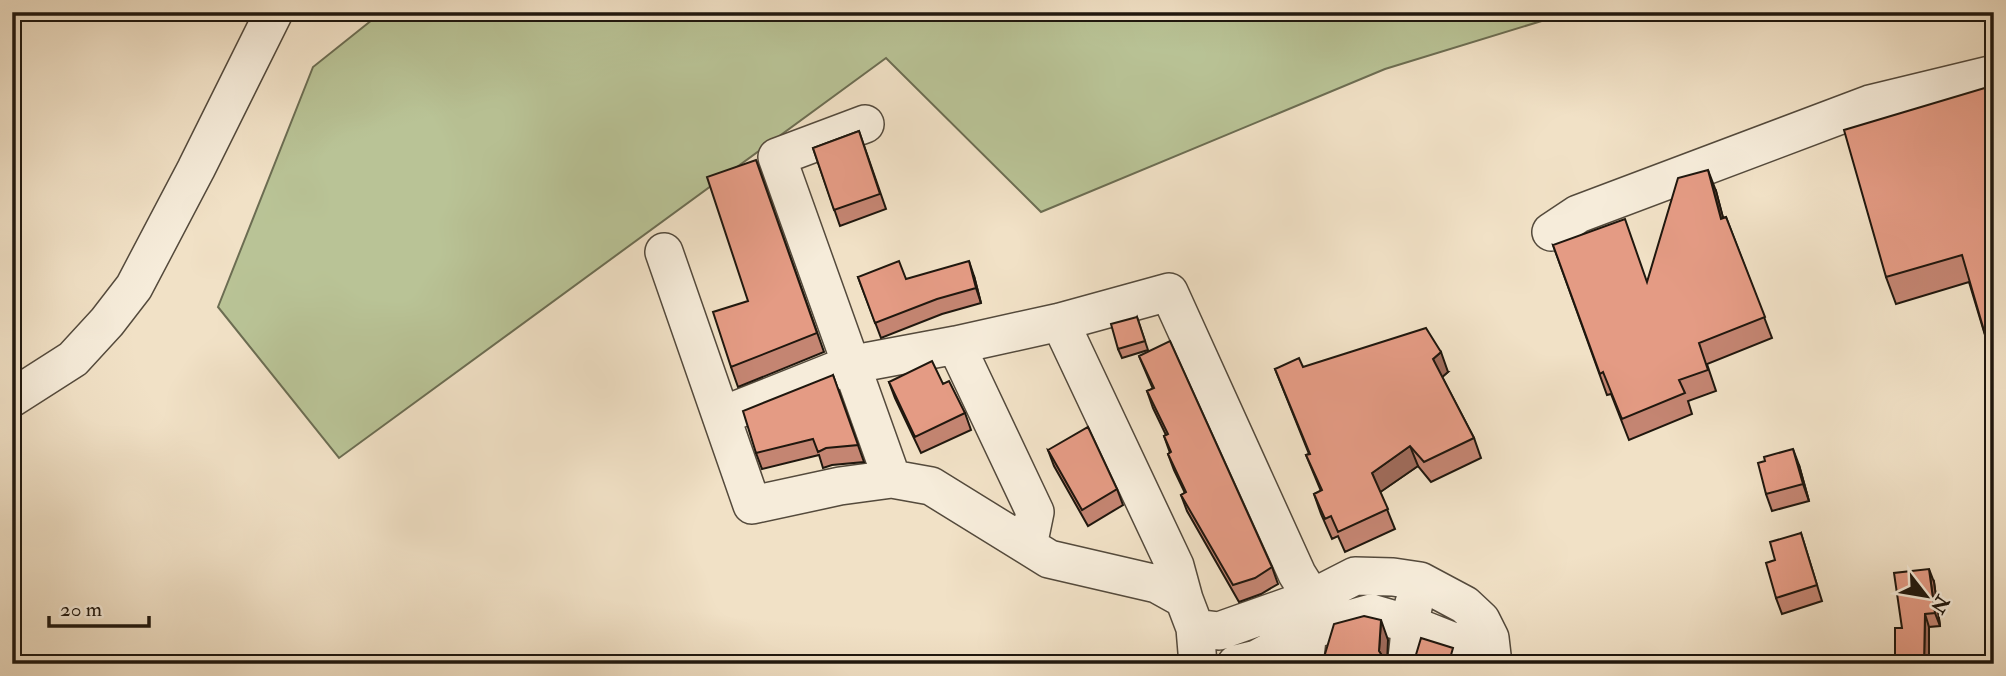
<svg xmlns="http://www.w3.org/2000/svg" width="2006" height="676" font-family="'IM FELL Double Pica',serif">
<rect width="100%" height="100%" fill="#f1e1c6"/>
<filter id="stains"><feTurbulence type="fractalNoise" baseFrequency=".00286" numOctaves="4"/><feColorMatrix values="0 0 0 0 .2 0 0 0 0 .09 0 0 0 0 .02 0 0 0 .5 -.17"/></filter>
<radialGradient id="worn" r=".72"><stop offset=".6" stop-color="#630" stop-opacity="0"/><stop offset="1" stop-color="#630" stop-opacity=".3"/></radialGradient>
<!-- green -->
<path fill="#b9c396" stroke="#6c6d52" stroke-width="2" d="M 382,12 L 1571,12 L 1385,69 L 1041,212 L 886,58 L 339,458 L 218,307 L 313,67 Z"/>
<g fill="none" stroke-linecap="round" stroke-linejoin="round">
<!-- minor casing -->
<g stroke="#544a3c" stroke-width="40">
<path id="minor" d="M 865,124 L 777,157 L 892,479
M 1551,232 L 1578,214 L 1870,104 L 1994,74
M 664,252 L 752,505 L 840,486 L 892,479 L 931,486 L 1049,559 L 1157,584 L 1184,599 L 1195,628 L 1219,631 L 1312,598 L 1355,576 L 1393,577 L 1420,581 L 1465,605 L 1481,620 L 1490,638 L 1493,664
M 1060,322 L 1175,566 L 1184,599
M 956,345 L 1035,512 L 1028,546
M 12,398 L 73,359 L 107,322 L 134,287 L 196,169 L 274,12
M 721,416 L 849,365 L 956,345 L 1060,322 L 1169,292 L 1297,574 L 1312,598 L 1304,664
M 1195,628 L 1198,664
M 1236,664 L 1257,659 L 1307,631 L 1371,613 L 1409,624 L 1492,657
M 1406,664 C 1410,643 1409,623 1414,603"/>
</g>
<!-- minor -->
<use href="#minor" stroke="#f6ecda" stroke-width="37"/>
</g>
<!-- wall -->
<path fill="#c48572" stroke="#1f170e" stroke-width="2" d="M 1988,87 L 1994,104 L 1994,365 L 1969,282 L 1896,304 L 1886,277 Z
M 859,131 L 886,209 L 840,226 L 813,148 Z
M 756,160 L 824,352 L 738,387 L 731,367 L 748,301 Z
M 1716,191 L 1723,218 L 1726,217 L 1772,338 L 1707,364 L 1716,391 L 1688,401 L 1692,414 L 1629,440 L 1611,394 L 1607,395 L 1553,245 L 1647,282 Z
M 974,276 L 981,303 L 942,314 L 881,338 L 858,277 L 906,279 Z
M 1137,317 L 1148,350 L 1122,358 L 1118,349 Z
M 1139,356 L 1272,567 L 1278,584 L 1261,594 L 1239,602 L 1187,511 L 1181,495 L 1185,493 L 1174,470 L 1168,454 L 1170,453 L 1164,436 L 1166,435 L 1153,408 L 1147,391 L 1153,389 Z
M 1303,367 L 1448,372 L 1442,377 L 1474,438 L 1481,458 L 1431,482 L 1418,466 L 1380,492 L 1395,529 L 1345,552 L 1338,536 L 1332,539 L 1321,514 L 1314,494 L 1321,491 L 1306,455 L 1309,454 L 1275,369 Z
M 833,375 L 864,462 L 832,465 L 823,468 L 819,455 L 762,469 L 756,453 Z
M 889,382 L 943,384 L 965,413 L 971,430 L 921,453 L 895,398 Z
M 1048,450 L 1117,489 L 1123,505 L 1088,526 L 1054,466 Z
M 1765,461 L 1799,465 L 1809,501 L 1772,511 L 1766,494 Z
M 1801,533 L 1822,601 L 1782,614 L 1776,598 L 1775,560 Z
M 1934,582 L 1940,626 L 1929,627 L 1929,664 L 1895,664 L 1902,628 Z"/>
<!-- shaded-wall -->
<path fill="#a06c5c" stroke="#1f170e" stroke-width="2" d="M 1708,170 L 1716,191 L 1729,240 L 1721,219 Z
M 969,261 L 974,276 L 981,303 L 976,288 Z
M 1441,352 L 1448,372 L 1440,379 L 1433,359 Z
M 1410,446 L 1418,466 L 1379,493 L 1372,473 Z
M 1793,449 L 1799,465 L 1809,501 L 1803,484 Z
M 1929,569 L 1934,582 L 1940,626 L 1935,613 Z
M 1925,614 L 1929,627 L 1929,664 L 1924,664 Z
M 1381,620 L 1388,640 L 1387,664 L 1379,651 Z"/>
<!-- building -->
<path fill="#e49b84" stroke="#1f170e" stroke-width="2" d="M 1988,87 L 1994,108 L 1994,365 L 1962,255 L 1886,277 L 1844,130 Z
M 859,131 L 880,194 L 834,210 L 813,148 Z
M 756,160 L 817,333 L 731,367 L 713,312 L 748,301 L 707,177 Z
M 1708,170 L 1721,219 L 1726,217 L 1765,317 L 1699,343 L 1708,370 L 1679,380 L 1685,393 L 1622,419 L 1603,372 L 1600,374 L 1553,245 L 1625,219 L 1647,282 L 1678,178 Z
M 899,261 L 906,279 L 969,261 L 976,288 L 937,299 L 875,323 L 858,277 Z
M 1137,317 L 1145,341 L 1118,349 L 1111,324 Z
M 1426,328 L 1441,352 L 1433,359 L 1474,438 L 1424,462 L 1410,446 L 1372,473 L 1388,509 L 1338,532 L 1331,516 L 1325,519 L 1314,494 L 1322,490 L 1306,455 L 1310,454 L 1275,369 L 1299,358 L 1303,367 Z
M 1170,341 L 1272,567 L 1255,578 L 1233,585 L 1181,495 L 1186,492 L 1168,454 L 1171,452 L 1164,436 L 1168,434 L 1147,391 L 1154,388 L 1139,356 Z
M 932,361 L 943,384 L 949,381 L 965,413 L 915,437 L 889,382 Z
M 833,375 L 858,445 L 826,448 L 818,452 L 813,439 L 756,453 L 743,411 Z
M 1088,427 L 1117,489 L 1082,510 L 1048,450 Z
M 1793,449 L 1803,484 L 1766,494 L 1758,463 L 1765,461 L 1764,457 Z
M 1801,533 L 1817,585 L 1776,598 L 1766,563 L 1775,560 L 1770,542 Z
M 1929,569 L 1935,613 L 1925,614 L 1924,664 L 1895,664 L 1895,628 L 1902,628 L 1894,573 Z
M 1364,616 L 1381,620 L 1379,651 L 1385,660 L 1392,664 L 1322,664 L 1334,624 Z
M 1421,638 L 1453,648 L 1451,655 L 1472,660 L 1471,664 L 1407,664 L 1415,658 Z"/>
<!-- margin -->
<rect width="2006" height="676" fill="none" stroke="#f1e1c6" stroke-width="42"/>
<rect x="14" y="14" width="1978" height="648" fill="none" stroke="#1f170e" stroke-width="3.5"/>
<rect x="21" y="21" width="1964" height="634" fill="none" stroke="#1f170e" stroke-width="2"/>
<!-- north arrow -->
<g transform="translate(1926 596) rotate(121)" stroke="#f6ecda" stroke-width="5" paint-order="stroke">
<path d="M0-5L12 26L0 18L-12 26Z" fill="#1f170e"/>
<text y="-10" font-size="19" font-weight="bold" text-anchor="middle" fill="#1f170e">N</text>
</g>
<!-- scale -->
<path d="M49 616v10h100v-10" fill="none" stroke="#1f170e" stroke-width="3.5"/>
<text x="60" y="616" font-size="21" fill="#1f170e" stroke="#f6ecda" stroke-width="5" paint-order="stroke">20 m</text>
<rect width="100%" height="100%" filter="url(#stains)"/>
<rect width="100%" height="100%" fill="url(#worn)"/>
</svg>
